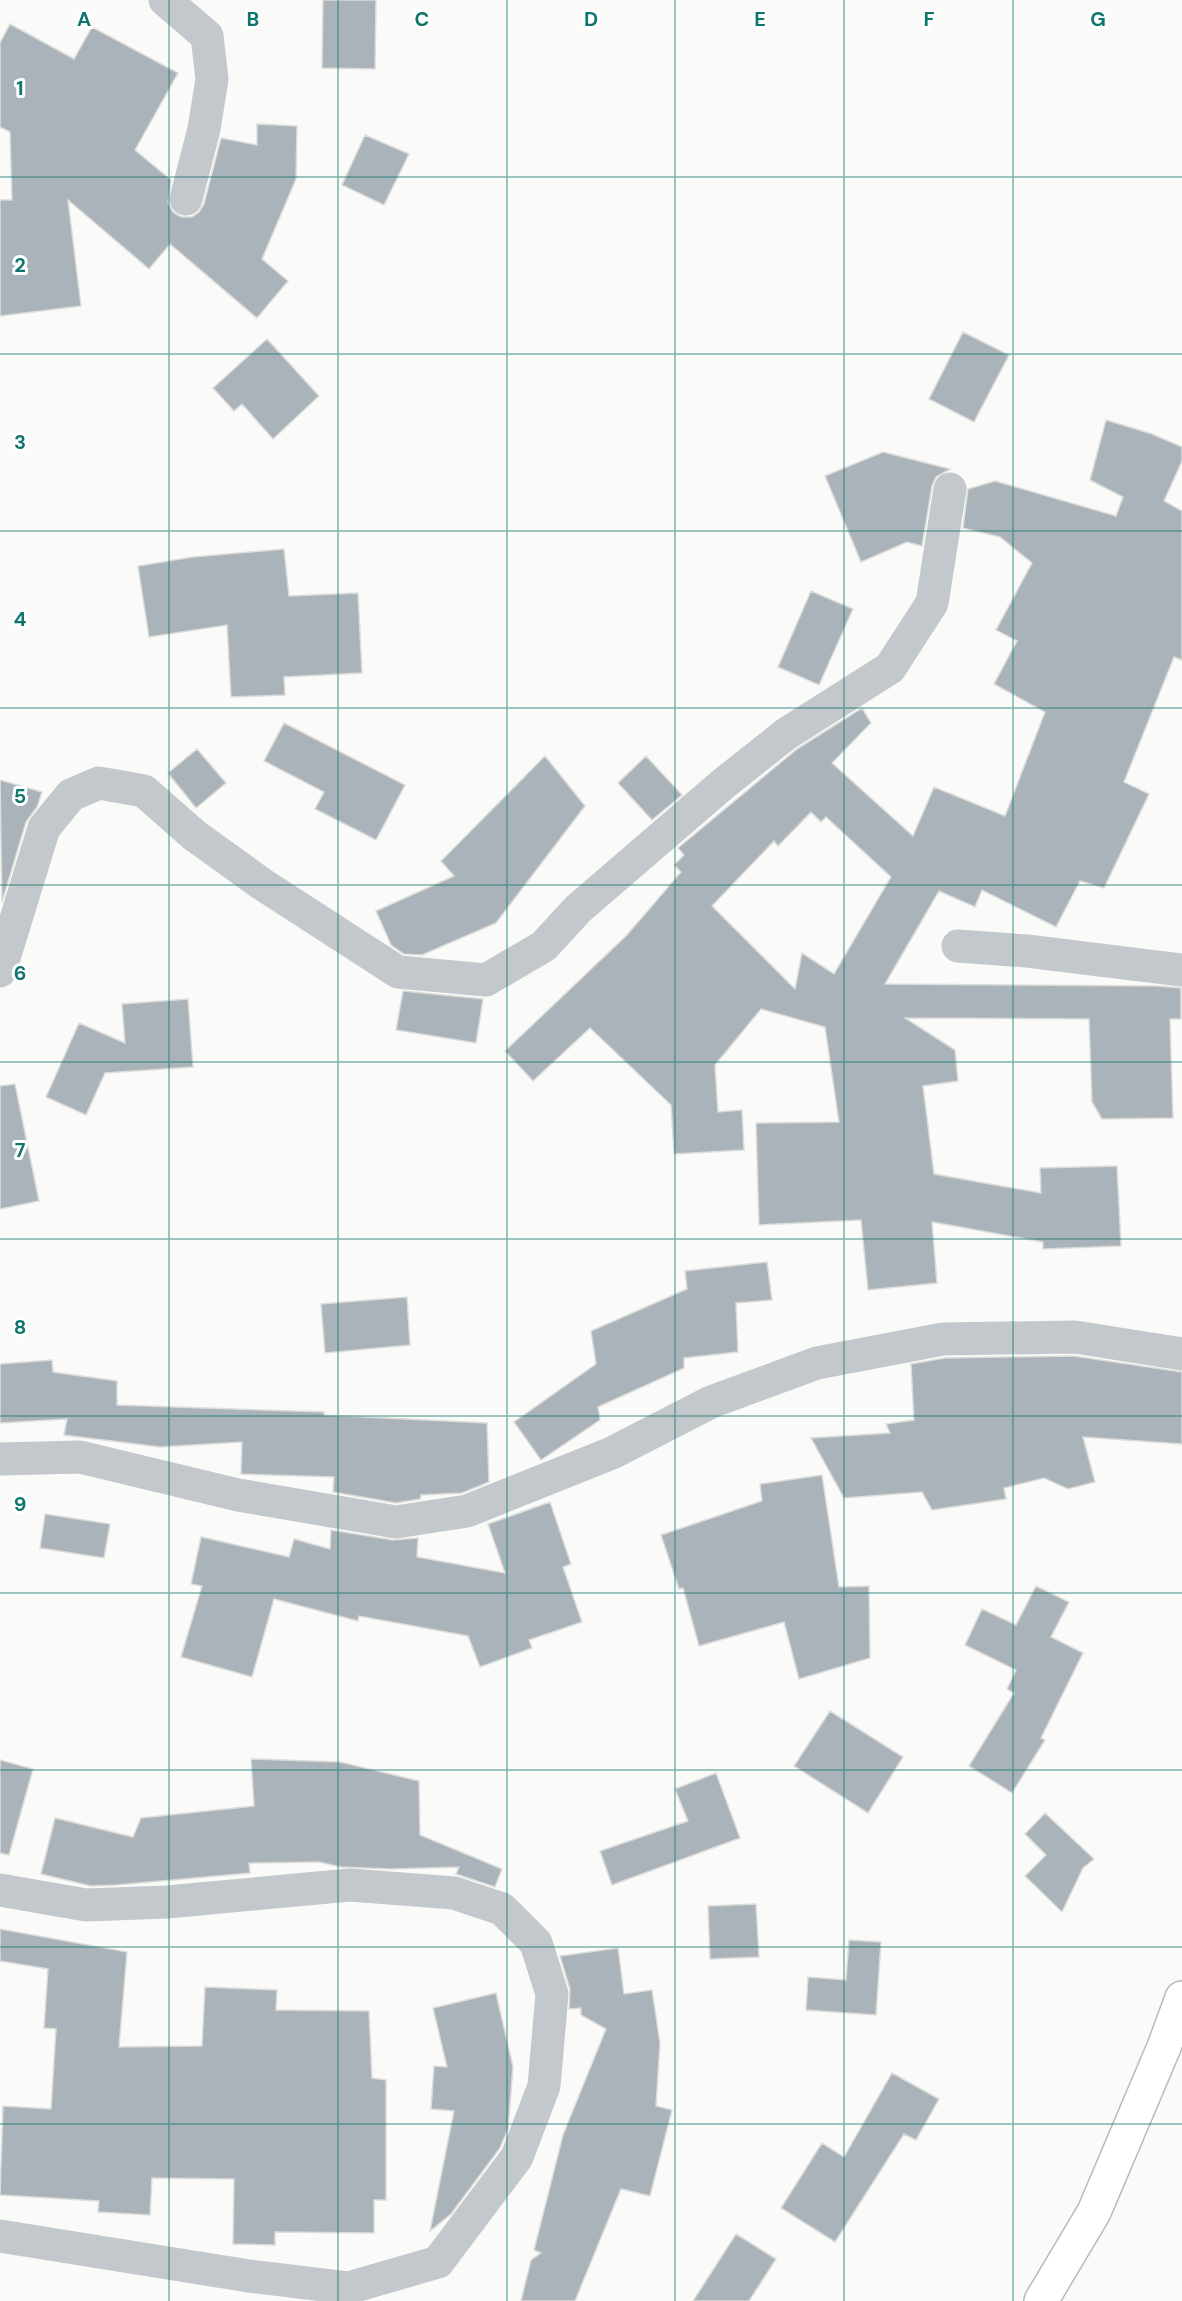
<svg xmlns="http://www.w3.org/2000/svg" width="1182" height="2301" font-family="'DM Sans',sans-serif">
<rect width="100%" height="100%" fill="#fafaf8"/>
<!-- building -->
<path fill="#aab3b9" stroke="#dcdcda" stroke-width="1.5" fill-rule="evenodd" d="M 323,0 L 376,0 L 375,69 L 322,68 Z
M 10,24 L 74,59 L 92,27 L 178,73 L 135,150 L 171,180 L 168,203 L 173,212 L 181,217 L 192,217 L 199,212 L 204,204 L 221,138 L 257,145 L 257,124 L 297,126 L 296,179 L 262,259 L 288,281 L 257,318 L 170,244 L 149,269 L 68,200 L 81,306 L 0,316 L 0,200 L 12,200 L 10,132 L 0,127 L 0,43 Z
M 365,135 L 409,154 L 384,205 L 342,185 Z
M 963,332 L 1009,355 L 974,422 L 929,399 Z
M 267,339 L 319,396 L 273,439 L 242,404 L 234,411 L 213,388 Z
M 1106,420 L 1152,434 L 1182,447 L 1182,461 L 1164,501 L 1182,511 L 1182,660 L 1174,657 L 1124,782 L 1149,794 L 1104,888 L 1080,881 L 1056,927 L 982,890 L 975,907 L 939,891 L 885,984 L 1157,986 L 1181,988 L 1181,1019 L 1170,1019 L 1173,1118 L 1102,1119 L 1092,1102 L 1089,1019 L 905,1018 L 955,1050 L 958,1081 L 923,1086 L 934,1174 L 1041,1193 L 1040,1168 L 1117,1166 L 1121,1246 L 1043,1249 L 1043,1242 L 932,1222 L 937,1283 L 868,1290 L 861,1220 L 759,1225 L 756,1123 L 839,1122 L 825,1027 L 761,1009 L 715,1065 L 718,1112 L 742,1110 L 744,1150 L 674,1154 L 671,1105 L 590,1028 L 533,1081 L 505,1051 L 627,935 L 681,872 L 674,865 L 684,855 L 678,848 L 797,749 L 862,708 L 871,723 L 832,763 L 913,836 L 934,787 L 1005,816 L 1045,712 L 994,684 L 1017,641 L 996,630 L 1032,563 L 1000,537 L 963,528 L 968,489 L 995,481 L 1116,516 L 1123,497 L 1090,480 ZM 811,812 L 821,822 L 826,817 L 891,877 L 834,974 L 802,953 L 795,989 L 712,906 L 774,841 L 778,846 Z
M 883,452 L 950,469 L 936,477 L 932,486 L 922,546 L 907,542 L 861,562 L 825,476 Z
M 284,549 L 289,596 L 358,593 L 362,673 L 284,677 L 285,695 L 231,697 L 227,625 L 149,637 L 138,566 L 193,557 Z
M 811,591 L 853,609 L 819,685 L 778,667 Z
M 284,723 L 405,785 L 376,840 L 315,809 L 324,792 L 264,761 Z
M 197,749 L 226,783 L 196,808 L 168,773 Z
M 545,756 L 585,806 L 496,923 L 422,955 L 404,954 L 391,945 L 376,911 L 454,876 L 441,861 Z
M 646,756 L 682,795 L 652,820 L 618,783 Z
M 0,780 L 42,792 L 37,807 L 26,822 L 2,902 Z
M 403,991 L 483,999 L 476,1043 L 396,1030 Z
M 188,999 L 193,1067 L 105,1073 L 86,1115 L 46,1097 L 79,1023 L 125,1043 L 122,1004 Z
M 15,1084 L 39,1201 L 0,1209 L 0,1086 Z
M 767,1262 L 772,1300 L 736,1303 L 738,1352 L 684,1358 L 684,1368 L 598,1407 L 600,1420 L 541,1460 L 514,1422 L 596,1364 L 591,1331 L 687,1289 L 685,1271 Z
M 407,1297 L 410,1345 L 325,1353 L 321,1304 Z
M 1074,1356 L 1182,1372 L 1182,1444 L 1083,1437 L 1095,1482 L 1068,1489 L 1044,1478 L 1004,1488 L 1006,1499 L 932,1510 L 922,1492 L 844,1498 L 811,1438 L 890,1433 L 886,1424 L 914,1420 L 911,1364 L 945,1358 Z
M 52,1360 L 53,1372 L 117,1381 L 117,1405 L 324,1412 L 324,1415 L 487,1423 L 489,1482 L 462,1493 L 421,1495 L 420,1499 L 396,1503 L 333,1492 L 334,1477 L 241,1474 L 242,1442 L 160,1447 L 64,1435 L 67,1419 L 0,1423 L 0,1364 Z
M 822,1475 L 839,1587 L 869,1586 L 870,1658 L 799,1679 L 784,1622 L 699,1646 L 683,1588 L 679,1589 L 661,1535 L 762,1501 L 760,1484 Z
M 550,1502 L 571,1564 L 563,1567 L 582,1622 L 529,1640 L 532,1648 L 480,1667 L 468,1636 L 359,1616 L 358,1621 L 274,1599 L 252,1677 L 181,1657 L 202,1586 L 191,1584 L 201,1537 L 289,1557 L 294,1539 L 330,1549 L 331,1530 L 393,1540 L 418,1538 L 417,1557 L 505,1573 L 488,1524 Z
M 45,1514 L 110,1524 L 104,1558 L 40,1548 Z
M 1036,1586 L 1069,1602 L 1051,1637 L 1083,1653 L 1041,1738 L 1045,1740 L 1012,1793 L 969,1766 L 1014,1693 L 1007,1689 L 1016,1670 L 965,1645 L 982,1609 L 1016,1625 Z
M 830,1711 L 903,1757 L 868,1813 L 794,1766 Z
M 251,1759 L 340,1762 L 419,1781 L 420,1835 L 502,1869 L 495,1887 L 456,1874 L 459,1867 L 392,1869 L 341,1867 L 319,1862 L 249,1863 L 250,1873 L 116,1885 L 91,1886 L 41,1874 L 55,1818 L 133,1837 L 141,1818 L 254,1806 Z
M 0,1760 L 33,1769 L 9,1855 L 0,1853 Z
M 716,1773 L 740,1838 L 612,1885 L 600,1851 L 688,1821 L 675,1789 Z
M 1045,1813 L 1094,1859 L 1083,1868 L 1062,1912 L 1025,1876 L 1046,1855 L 1025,1834 Z
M 756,1904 L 759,1957 L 710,1959 L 708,1906 Z
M 0,1929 L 127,1952 L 119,2047 L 202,2046 L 205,1987 L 277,1990 L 276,2010 L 369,2011 L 372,2078 L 386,2080 L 386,2200 L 374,2200 L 374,2233 L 275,2232 L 275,2245 L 233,2244 L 234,2179 L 152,2178 L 150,2215 L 98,2212 L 99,2201 L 0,2195 L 3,2106 L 51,2109 L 56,2029 L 44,2028 L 48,1969 L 0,1961 Z
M 849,1940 L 881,1942 L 876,2015 L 806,2010 L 808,1977 L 846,1980 Z
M 618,1948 L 624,1994 L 652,1990 L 660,2043 L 656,2106 L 672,2110 L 650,2196 L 621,2189 L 575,2301 L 521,2301 L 531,2260 L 541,2253 L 534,2250 L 563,2135 L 606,2029 L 581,2015 L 581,2008 L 569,2009 L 570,1989 L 560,1956 Z
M 496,1993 L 513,2067 L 508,2129 L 500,2148 L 451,2214 L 430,2231 L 454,2111 L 431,2109 L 434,2066 L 447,2067 L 433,2008 Z
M 892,2073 L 939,2099 L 916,2140 L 904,2134 L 835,2242 L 781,2208 L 822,2143 L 844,2157 Z
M 736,2234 L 776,2259 L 749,2301 L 693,2301 Z"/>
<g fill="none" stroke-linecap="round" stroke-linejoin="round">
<!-- primary casing -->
<g stroke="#b5babe" stroke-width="36">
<path id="primary" d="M 1041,2301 L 1094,2212 L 1164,2047 L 1182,1998"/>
</g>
<!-- street -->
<path stroke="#c3c8cc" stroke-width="33" d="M 165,0 L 207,36 L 212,79 L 204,129 L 186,199
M 958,946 L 1027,951 L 1182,970
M 0,971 L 44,828 L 71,795 L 99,783 L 144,791 L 194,835 L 262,884 L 398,972 L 486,980 L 544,946 L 578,909 L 723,784 L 786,734 L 890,668 L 932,603 L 950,489
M 0,1459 L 80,1457 L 238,1495 L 396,1522 L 467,1511 L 612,1453 L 711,1402 L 817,1363 L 943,1339 L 1075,1337 L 1182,1354
M 0,1890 L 86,1905 L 167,1902 L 350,1885 L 454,1893 L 502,1909 L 536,1943 L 552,1994 L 544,2086 L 517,2157 L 438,2262 L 348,2288 L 249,2276 L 0,2236"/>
<!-- primary -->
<use href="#primary" stroke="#fff" stroke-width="33"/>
</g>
<!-- grid -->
<path fill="none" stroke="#0f766e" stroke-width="1.5" stroke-opacity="0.55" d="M 169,0 L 169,2301M 338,0 L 338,2301M 507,0 L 507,2301M 675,0 L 675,2301M 844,0 L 844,2301M 1013,0 L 1013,2301M 0,177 L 1182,177M 0,354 L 1182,354M 0,531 L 1182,531M 0,708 L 1182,708M 0,885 L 1182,885M 0,1062 L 1182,1062M 0,1239 L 1182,1239M 0,1416 L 1182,1416M 0,1593 L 1182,1593M 0,1770 L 1182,1770M 0,1947 L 1182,1947M 0,2124 L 1182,2124"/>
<g font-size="20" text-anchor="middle" font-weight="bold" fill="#0f766e" stroke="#fff" stroke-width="6" stroke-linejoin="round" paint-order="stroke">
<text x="84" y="26">A</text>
<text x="253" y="26">B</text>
<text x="422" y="26">C</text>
<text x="591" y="26">D</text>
<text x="760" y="26">E</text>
<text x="929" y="26">F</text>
<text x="1098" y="26">G</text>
<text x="20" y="95">1</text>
<text x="20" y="272">2</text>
<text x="20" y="449">3</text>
<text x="20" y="626">4</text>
<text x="20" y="803">5</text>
<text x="20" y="980">6</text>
<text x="20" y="1157">7</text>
<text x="20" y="1334">8</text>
<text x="20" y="1511">9</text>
</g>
</svg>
